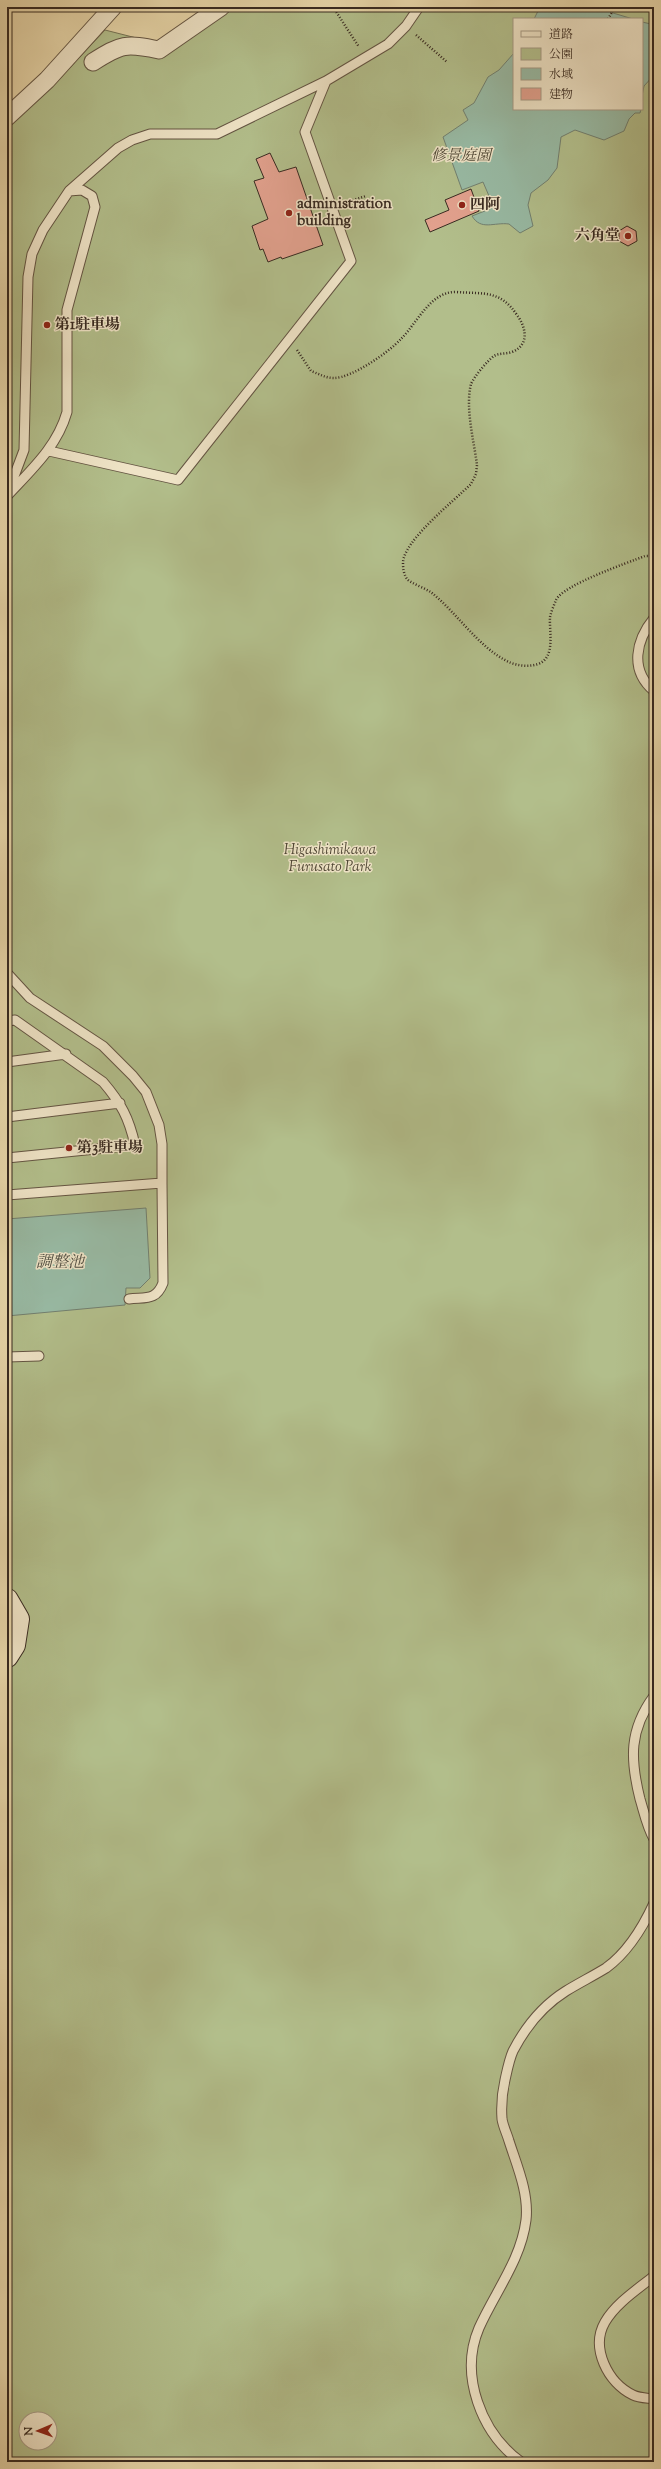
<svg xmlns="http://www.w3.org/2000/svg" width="661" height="2469" font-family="'Sorts Mill Goudy','Noto Serif JP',serif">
<rect width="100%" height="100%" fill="#e7d6a9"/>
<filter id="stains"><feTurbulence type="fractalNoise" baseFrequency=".005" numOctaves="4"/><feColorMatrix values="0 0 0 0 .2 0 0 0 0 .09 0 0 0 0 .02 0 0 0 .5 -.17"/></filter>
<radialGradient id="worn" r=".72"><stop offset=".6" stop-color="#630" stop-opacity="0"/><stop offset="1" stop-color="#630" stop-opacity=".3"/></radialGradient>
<!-- green -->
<path fill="#b2be8b" stroke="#757456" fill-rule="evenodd" d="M 229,7 L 654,7 L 654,2462 L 7,2462 L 7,128 L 49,90 L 105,30 L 168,46 ZM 514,19 L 642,19 L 642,109 L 514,109 ZM 26,2419 L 50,2419 L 50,2443 L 26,2443 Z"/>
<!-- water -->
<path fill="#98baa4" stroke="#728070" d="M 540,7 L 606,7 L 613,13 L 633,19 L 534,19 Z
M 642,22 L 651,24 C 647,42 654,58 654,75 L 644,86 L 642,96 Z
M 514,53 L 514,109 L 641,109 L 640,113 L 635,113 L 629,119 L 624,131 L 604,140 L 575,130 L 561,137 L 557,168 L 548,180 L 531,193 L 528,205 L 533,226 L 520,233 L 509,224 C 494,222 481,231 472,216 L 490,209 L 486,197 L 489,196 L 483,182 L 462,190 L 443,137 L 468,120 L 463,110 L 474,103 L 488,77 L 499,70 Z
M 146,1208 L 150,1278 L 140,1288 L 126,1288 L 125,1305 L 7,1316 L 7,1219 Z"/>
<!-- building -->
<path fill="#e2a18e" stroke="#382a21" d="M 270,153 L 279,172 L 296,167 L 323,245 L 282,259 L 281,257 L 268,262 L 263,249 L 260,250 L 252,226 L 268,219 L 254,181 L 264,178 L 256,159 Z
M 471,189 L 479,211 L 430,232 L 425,220 L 449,210 L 445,200 Z
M 627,226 L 636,231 L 637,241 L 628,246 L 619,241 L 619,231 Z"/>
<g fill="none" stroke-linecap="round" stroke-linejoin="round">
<!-- lane casing -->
<g stroke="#645543" stroke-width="11">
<path id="lane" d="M 69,191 L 118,148 L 132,140 L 150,134 L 217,134 L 326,81
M 49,451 L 178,480 L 351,261 L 305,132 L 326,81 L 388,44 L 406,26 L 419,7
M 7,495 L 24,450 L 28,277 L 32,254 L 43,230 L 69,191 L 82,190 L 92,196 L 95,207 L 67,310 L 67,412 C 57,447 31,470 7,496
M 654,618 C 636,640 629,670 654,691
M 7,973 L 30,998 L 103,1046 L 133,1076 L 146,1092 L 159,1125 L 162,1144 L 162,1183 L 7,1195
M 7,1021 L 15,1020 L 103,1082 C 121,1103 129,1118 135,1145 L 7,1158
M 7,1062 L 66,1054
M 7,1117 L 120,1103
M 129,1299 C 146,1297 156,1301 163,1283 L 162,1183
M 7,1357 L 39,1356
M 654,1696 C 629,1730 630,1759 640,1799 C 644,1812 647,1827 654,1839
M 654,2276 C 638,2289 616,2303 605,2322 C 590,2348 608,2383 633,2395 C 639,2398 647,2398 654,2399
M 521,2462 C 481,2433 459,2375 479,2328 C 495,2292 521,2260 526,2220 C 529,2193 517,2166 509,2141 C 507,2134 503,2126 502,2119 C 501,2105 502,2093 505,2080 C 507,2071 509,2060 513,2051 C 526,2026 542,2006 566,1991 C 579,1983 593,1976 606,1968 C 628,1952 643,1927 654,1903"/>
</g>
<!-- street casing -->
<g stroke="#645543" stroke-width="19">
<path id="street" d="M 93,62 C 121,44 126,43 159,50 L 221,7
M 7,117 L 47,80 L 113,7"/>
</g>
<!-- secondary casing -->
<g stroke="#382a21" stroke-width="24">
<path id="secondary" d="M 7,1600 L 18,1619 L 14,1645 L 7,1656"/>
</g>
<!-- path -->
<path stroke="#382a21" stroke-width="2.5" stroke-dasharray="1 2" stroke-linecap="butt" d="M 333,7 L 359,47
M 608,19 L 615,7
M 416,35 L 447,62
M 344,203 L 366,196
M 297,350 L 311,371 C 319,374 326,378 334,378 C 352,378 389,352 401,339 C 417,323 431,291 456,292 C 485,294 500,290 517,315 C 526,327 530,345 512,352 C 506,354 499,353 494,356 C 487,361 474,377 471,384 C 465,408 474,441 477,465 L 476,474 L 471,484 C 455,500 403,541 403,563 C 403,569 404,576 408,580 C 415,585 425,588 432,593 C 457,613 480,649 509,662 C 518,666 529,667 538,664 C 556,658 549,631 550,617 C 551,612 554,605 556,600 C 563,585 627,563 645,556 L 654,556"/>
<!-- lane -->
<use href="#lane" stroke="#efe4c7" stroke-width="9"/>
<!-- street -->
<use href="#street" stroke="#efe4c7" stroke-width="17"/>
<!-- secondary -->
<use href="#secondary" stroke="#efe4c7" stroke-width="22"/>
</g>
<!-- markers -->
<g fill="#8f2418" stroke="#efe4c7" stroke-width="1.5">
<circle cx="462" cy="205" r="4"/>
<circle cx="289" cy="213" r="4"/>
<circle cx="628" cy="236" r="4"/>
<circle cx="47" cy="325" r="4"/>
<circle cx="69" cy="1148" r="4"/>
</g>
<g text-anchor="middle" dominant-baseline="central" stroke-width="3" stroke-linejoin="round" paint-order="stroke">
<!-- park labels -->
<g font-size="15" font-style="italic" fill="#504836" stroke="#efe4c7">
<text x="461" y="156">修景庭園</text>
<text x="330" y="850">Higashimikawa<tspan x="330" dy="17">Furusato Park</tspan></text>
</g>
<!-- poi labels -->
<g font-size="15" font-weight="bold" fill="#382a21" stroke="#efe4c7" text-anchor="start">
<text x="297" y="204">administration<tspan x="297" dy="17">building</tspan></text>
<text x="470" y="205">四阿</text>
<text x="620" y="236" text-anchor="end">六角堂</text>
<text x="55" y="325">第1駐車場</text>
<text x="77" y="1148">第3駐車場</text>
</g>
<!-- water labels -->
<g font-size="16" font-style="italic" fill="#504e42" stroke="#efe4c7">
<text x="60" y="1263">調整池</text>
</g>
</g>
<!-- margin -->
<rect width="661" height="2469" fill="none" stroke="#e7d6a9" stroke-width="24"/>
<rect x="8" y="8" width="645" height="2453" fill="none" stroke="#382a21" stroke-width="2"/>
<rect x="12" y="12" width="637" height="2445" fill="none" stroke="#382a21"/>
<!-- legend -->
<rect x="513" y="18" width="130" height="92" fill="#efe4c7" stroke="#a69a85"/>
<rect x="521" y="31" width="20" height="6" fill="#efe4c7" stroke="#a69a85"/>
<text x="549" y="38" font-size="12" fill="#382a21">道路</text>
<rect x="521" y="48" width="20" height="12" fill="#b2be8b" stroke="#a69a85"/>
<text x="549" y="58" font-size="12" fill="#382a21">公園</text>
<rect x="521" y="68" width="20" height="12" fill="#98baa4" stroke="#a69a85"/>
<text x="549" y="78" font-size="12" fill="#382a21">水域</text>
<rect x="521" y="88" width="20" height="12" fill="#e2a18e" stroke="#a69a85"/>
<text x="549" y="98" font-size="12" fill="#382a21">建物</text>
<!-- north arrow -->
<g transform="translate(38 2431) rotate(268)"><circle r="19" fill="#efe4c7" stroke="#a69a85"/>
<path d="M0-3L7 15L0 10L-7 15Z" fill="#8f2418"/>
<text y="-6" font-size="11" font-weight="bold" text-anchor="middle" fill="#382a21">N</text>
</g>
<rect width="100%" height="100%" filter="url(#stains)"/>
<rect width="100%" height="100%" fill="url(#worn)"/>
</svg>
